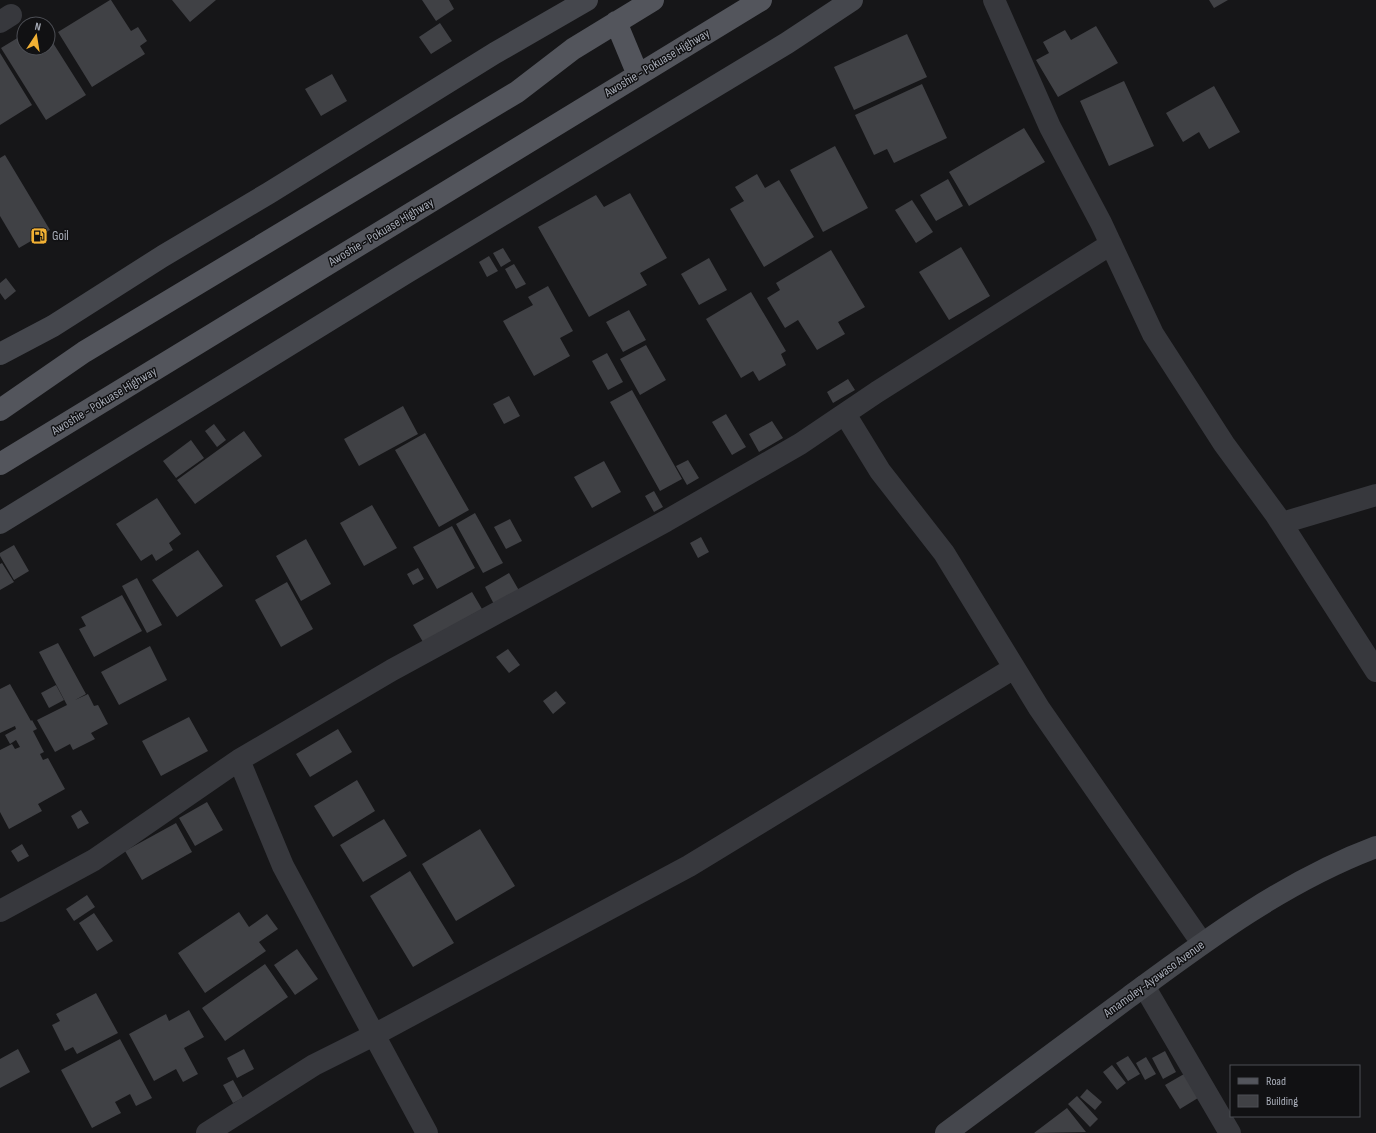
<svg xmlns="http://www.w3.org/2000/svg" width="1376" height="1133" font-family="'Sofia Sans Condensed',sans-serif">
<rect width="100%" height="100%" fill="#161618"/>
<!-- building -->
<path fill="#404145" d="M 110,0 L 111,0 L 131,31 L 138,27 L 147,41 L 140,46 L 145,54 L 92,87 L 58,32 Z
M 172,0 L 216,0 L 190,22 Z
M 422,0 L 449,0 L 454,9 L 436,21 Z
M 1209,0 L 1228,0 L 1214,8 Z
M 440,23 L 452,41 L 431,54 L 419,37 Z
M 1096,26 L 1118,63 L 1058,97 L 1036,60 L 1049,53 L 1043,42 L 1065,30 L 1071,40 Z
M 24,34 L 24,48 L 48,48 L 48,35 L 86,95 L 46,120 L 1,48 Z
M 907,34 L 927,77 L 854,110 L 834,67 Z
M 0,53 L 32,105 L 0,125 Z
M 332,74 L 347,101 L 321,116 L 305,89 Z
M 1124,81 L 1154,146 L 1109,166 L 1080,101 Z
M 922,84 L 947,138 L 894,163 L 887,149 L 874,155 L 855,115 Z
M 1214,86 L 1240,132 L 1209,149 L 1199,132 L 1183,142 L 1166,113 Z
M 1024,128 L 1045,162 L 969,206 L 949,172 Z
M 835,146 L 868,208 L 823,232 L 790,170 Z
M 5,155 L 50,230 L 19,248 L 0,216 L 0,158 Z
M 757,174 L 765,188 L 779,180 L 814,237 L 764,267 L 730,209 L 744,201 L 735,187 Z
M 948,179 L 963,206 L 936,221 L 920,195 Z
M 630,193 L 667,258 L 640,273 L 647,285 L 589,317 L 538,227 L 596,195 L 604,207 Z
M 912,200 L 933,232 L 916,243 L 895,210 Z
M 961,247 L 990,296 L 949,320 L 919,272 Z
M 503,248 L 511,261 L 501,267 L 493,253 Z
M 831,250 L 865,307 L 838,322 L 845,334 L 817,350 L 798,320 L 785,328 L 767,298 L 780,290 L 776,283 Z
M 489,256 L 498,271 L 487,277 L 479,262 Z
M 709,258 L 727,290 L 699,305 L 681,274 Z
M 514,264 L 526,284 L 516,289 L 505,269 Z
M 6,278 L 16,291 L 5,300 L 0,293 L 0,283 Z
M 548,286 L 573,331 L 560,338 L 570,356 L 534,376 L 503,321 L 533,305 L 528,297 Z
M 751,292 L 786,351 L 781,354 L 786,365 L 759,381 L 753,371 L 741,378 L 706,319 Z
M 629,310 L 646,340 L 623,352 L 606,322 Z
M 646,345 L 666,380 L 640,395 L 620,359 Z
M 607,353 L 623,382 L 608,390 L 592,361 Z
M 848,379 L 855,390 L 833,403 L 827,392 Z
M 632,390 L 682,479 L 660,491 L 610,402 Z
M 509,396 L 520,416 L 504,424 L 493,404 Z
M 403,406 L 418,434 L 359,466 L 344,439 Z
M 726,414 L 746,447 L 732,455 L 712,422 Z
M 772,421 L 783,438 L 759,452 L 749,434 Z
M 214,424 L 226,440 L 217,447 L 205,431 Z
M 244,431 L 262,456 L 195,504 L 177,480 Z
M 425,433 L 469,510 L 439,527 L 395,450 Z
M 191,440 L 204,458 L 176,478 L 163,461 Z
M 688,460 L 699,478 L 687,485 L 676,466 Z
M 604,461 L 621,492 L 592,508 L 574,477 Z
M 654,491 L 663,507 L 654,512 L 645,496 Z
M 157,498 L 181,534 L 169,543 L 173,550 L 156,561 L 152,554 L 141,561 L 116,524 Z
M 372,505 L 397,548 L 364,566 L 340,523 Z
M 475,513 L 503,563 L 483,573 L 456,524 Z
M 510,519 L 522,541 L 506,549 L 494,527 Z
M 452,526 L 475,568 L 437,589 L 413,547 Z
M 701,537 L 709,552 L 698,558 L 690,543 Z
M 306,539 L 331,584 L 301,601 L 276,556 Z
M 14,545 L 29,571 L 14,580 L 0,556 L 0,553 Z
M 198,550 L 223,586 L 177,617 L 152,580 Z
M 2,563 L 14,582 L 0,590 L 0,564 Z
M 418,568 L 424,579 L 413,585 L 407,574 Z
M 509,573 L 521,594 L 496,608 L 485,587 Z
M 137,578 L 162,625 L 147,633 L 122,586 Z
M 287,582 L 313,629 L 281,647 L 255,600 Z
M 472,592 L 482,609 L 423,642 L 413,625 Z
M 122,595 L 142,631 L 94,657 L 79,629 L 86,626 L 81,617 Z
M 58,643 L 86,694 L 75,700 L 88,694 L 94,706 L 98,705 L 108,724 L 91,733 L 95,739 L 73,750 L 70,744 L 55,752 L 37,720 L 67,705 L 39,652 Z
M 150,646 L 167,680 L 119,705 L 101,672 Z
M 508,649 L 520,665 L 509,673 L 496,657 Z
M 10,684 L 31,721 L 32,720 L 37,729 L 33,731 L 44,752 L 40,754 L 43,760 L 48,758 L 65,789 L 38,804 L 42,811 L 9,829 L 0,812 L 0,750 L 12,744 L 15,749 L 20,747 L 16,740 L 10,744 L 5,735 L 16,729 L 15,726 L 0,733 L 0,689 Z
M 56,685 L 64,700 L 49,708 L 41,693 Z
M 556,691 L 566,703 L 553,714 L 543,701 Z
M 189,717 L 208,751 L 161,776 L 142,741 Z
M 338,729 L 352,752 L 310,777 L 296,754 Z
M 357,780 L 375,811 L 333,837 L 314,806 Z
M 207,802 L 223,830 L 195,846 L 179,818 Z
M 81,810 L 89,823 L 78,829 L 71,816 Z
M 384,819 L 407,856 L 363,882 L 340,845 Z
M 176,823 L 192,852 L 142,880 L 125,851 Z
M 480,829 L 515,886 L 456,921 L 422,864 Z
M 22,844 L 29,856 L 18,862 L 11,851 Z
M 410,871 L 454,943 L 413,967 L 370,896 Z
M 87,895 L 95,907 L 74,921 L 66,909 Z
M 239,912 L 249,927 L 267,914 L 278,929 L 259,942 L 266,951 L 205,993 L 178,953 Z
M 94,913 L 113,941 L 97,951 L 79,923 Z
M 297,949 L 318,979 L 295,995 L 274,965 Z
M 265,964 L 288,997 L 225,1041 L 202,1008 Z
M 96,993 L 118,1033 L 77,1054 L 73,1047 L 65,1051 L 52,1025 L 60,1021 L 56,1014 Z
M 189,1010 L 204,1037 L 184,1048 L 198,1074 L 183,1082 L 176,1069 L 154,1081 L 129,1034 L 166,1014 L 169,1021 Z
M 120,1039 L 152,1098 L 136,1106 L 130,1094 L 115,1102 L 121,1113 L 92,1128 L 61,1070 Z
M 18,1049 L 30,1072 L 0,1088 L 0,1059 Z
M 244,1049 L 254,1069 L 237,1078 L 227,1058 Z
M 1165,1051 L 1176,1072 L 1163,1079 L 1152,1058 Z
M 1128,1056 L 1140,1074 L 1128,1081 L 1116,1063 Z
M 1146,1057 L 1156,1074 L 1145,1080 L 1136,1063 Z
M 1112,1065 L 1126,1083 L 1117,1090 L 1103,1072 Z
M 1184,1074 L 1198,1098 L 1180,1109 L 1165,1085 Z
M 233,1080 L 243,1098 L 233,1103 L 223,1085 Z
M 1087,1089 L 1102,1102 L 1095,1110 L 1080,1097 Z
M 1077,1096 L 1098,1119 L 1090,1127 L 1068,1104 Z
M 1067,1108 L 1086,1132 L 1034,1133 Z"/>
<g fill="none" stroke-linecap="round" stroke-linejoin="round">
<!-- street -->
<path stroke="#37383d" stroke-width="22" d="M 994,0 L 1050,127 L 1101,223 L 1153,334 L 1224,444 L 1276,515 L 1376,671
M 0,22 L 11,15
M 845,414 L 880,471 L 944,553 L 1039,708 L 1202,943
M 1282,523 L 1376,495
M 239,760 L 283,866 L 427,1133
M 0,911 L 94,860 L 239,760 L 392,670 L 666,521 L 800,444 L 877,392 L 1111,244
M 1144,986 L 1230,1133
M 207,1133 L 314,1065 L 374,1035 L 689,866 L 1014,668"/>
<!-- secondary -->
<path stroke="#45474d" stroke-width="22" d="M 0,354 L 53,326 L 163,256 L 269,193 L 495,53 L 587,0
M 0,523 L 406,273 L 787,43 L 852,0
M 946,1133 C 1007,1088 1068,1043 1129,997 C 1206,940 1285,881 1376,847"/>
<!-- primary -->
<path stroke="#53555c" stroke-width="22" d="M 616,22 L 638,75
M 0,410 L 84,352 L 517,92 L 573,49 L 653,0
M 0,464 L 761,0"/>
</g>
<!-- icons -->
<defs>
<g id="fuel-square" transform="scale(0.9)"><rect x="-9" y="-9" width="18" height="18" rx="4" fill="#f2b134" stroke="#111113"/><path d="M-5.5-6h7V0h2V4h1.3V-2.5L3-4.5l.8-.8L6-3V5H2.5V1h-1V6h-7ZM-4.2-4.7v3.2H.2V-4.7Z" fill="#111"/></g>
</defs>
<g fill-rule="evenodd">
<use href="#fuel-square" x="39" y="236"/>
</g>
<g text-anchor="middle" dominant-baseline="central" stroke-width="3" stroke-linejoin="round" paint-order="stroke">
<!-- street labels -->
<g font-size="13" fill="#a8adb8" stroke="#111113">
<text transform="translate(657 63) rotate(-31)">Awoshie - Pokuase Highway</text>
<text transform="translate(381 232) rotate(-31)">Awoshie - Pokuase Highway</text>
<text transform="translate(104 401) rotate(-31)">Awoshie - Pokuase Highway</text>
<text transform="translate(1154 979) rotate(-36)">Amamoley-Ayawaso Avenue</text>
</g>
<!-- poi labels -->
<g font-size="13" fill="#a8adb8" stroke="#111113" text-anchor="start">
<text x="52" y="236">Goil</text>
</g>
</g>
<!-- legend -->
<rect x="1230" y="1065" width="130" height="52" fill="#111113" stroke="#4d4f55"/>
<rect x="1238" y="1078" width="20" height="6" fill="#53555c" stroke="#4d4f55"/>
<text x="1266" y="1085" font-size="12" fill="#a8adb8">Road</text>
<rect x="1238" y="1095" width="20" height="12" fill="#404145" stroke="#4d4f55"/>
<text x="1266" y="1105" font-size="12" fill="#a8adb8">Building</text>
<!-- north arrow -->
<g transform="translate(36 36) rotate(12)"><circle r="19" fill="#111113" stroke="#4d4f55"/>
<path d="M0-3L7 15L0 10L-7 15Z" fill="#f2b134"/>
<text y="-6" font-size="11" font-weight="bold" text-anchor="middle" fill="#a8adb8">N</text>
</g>
</svg>
